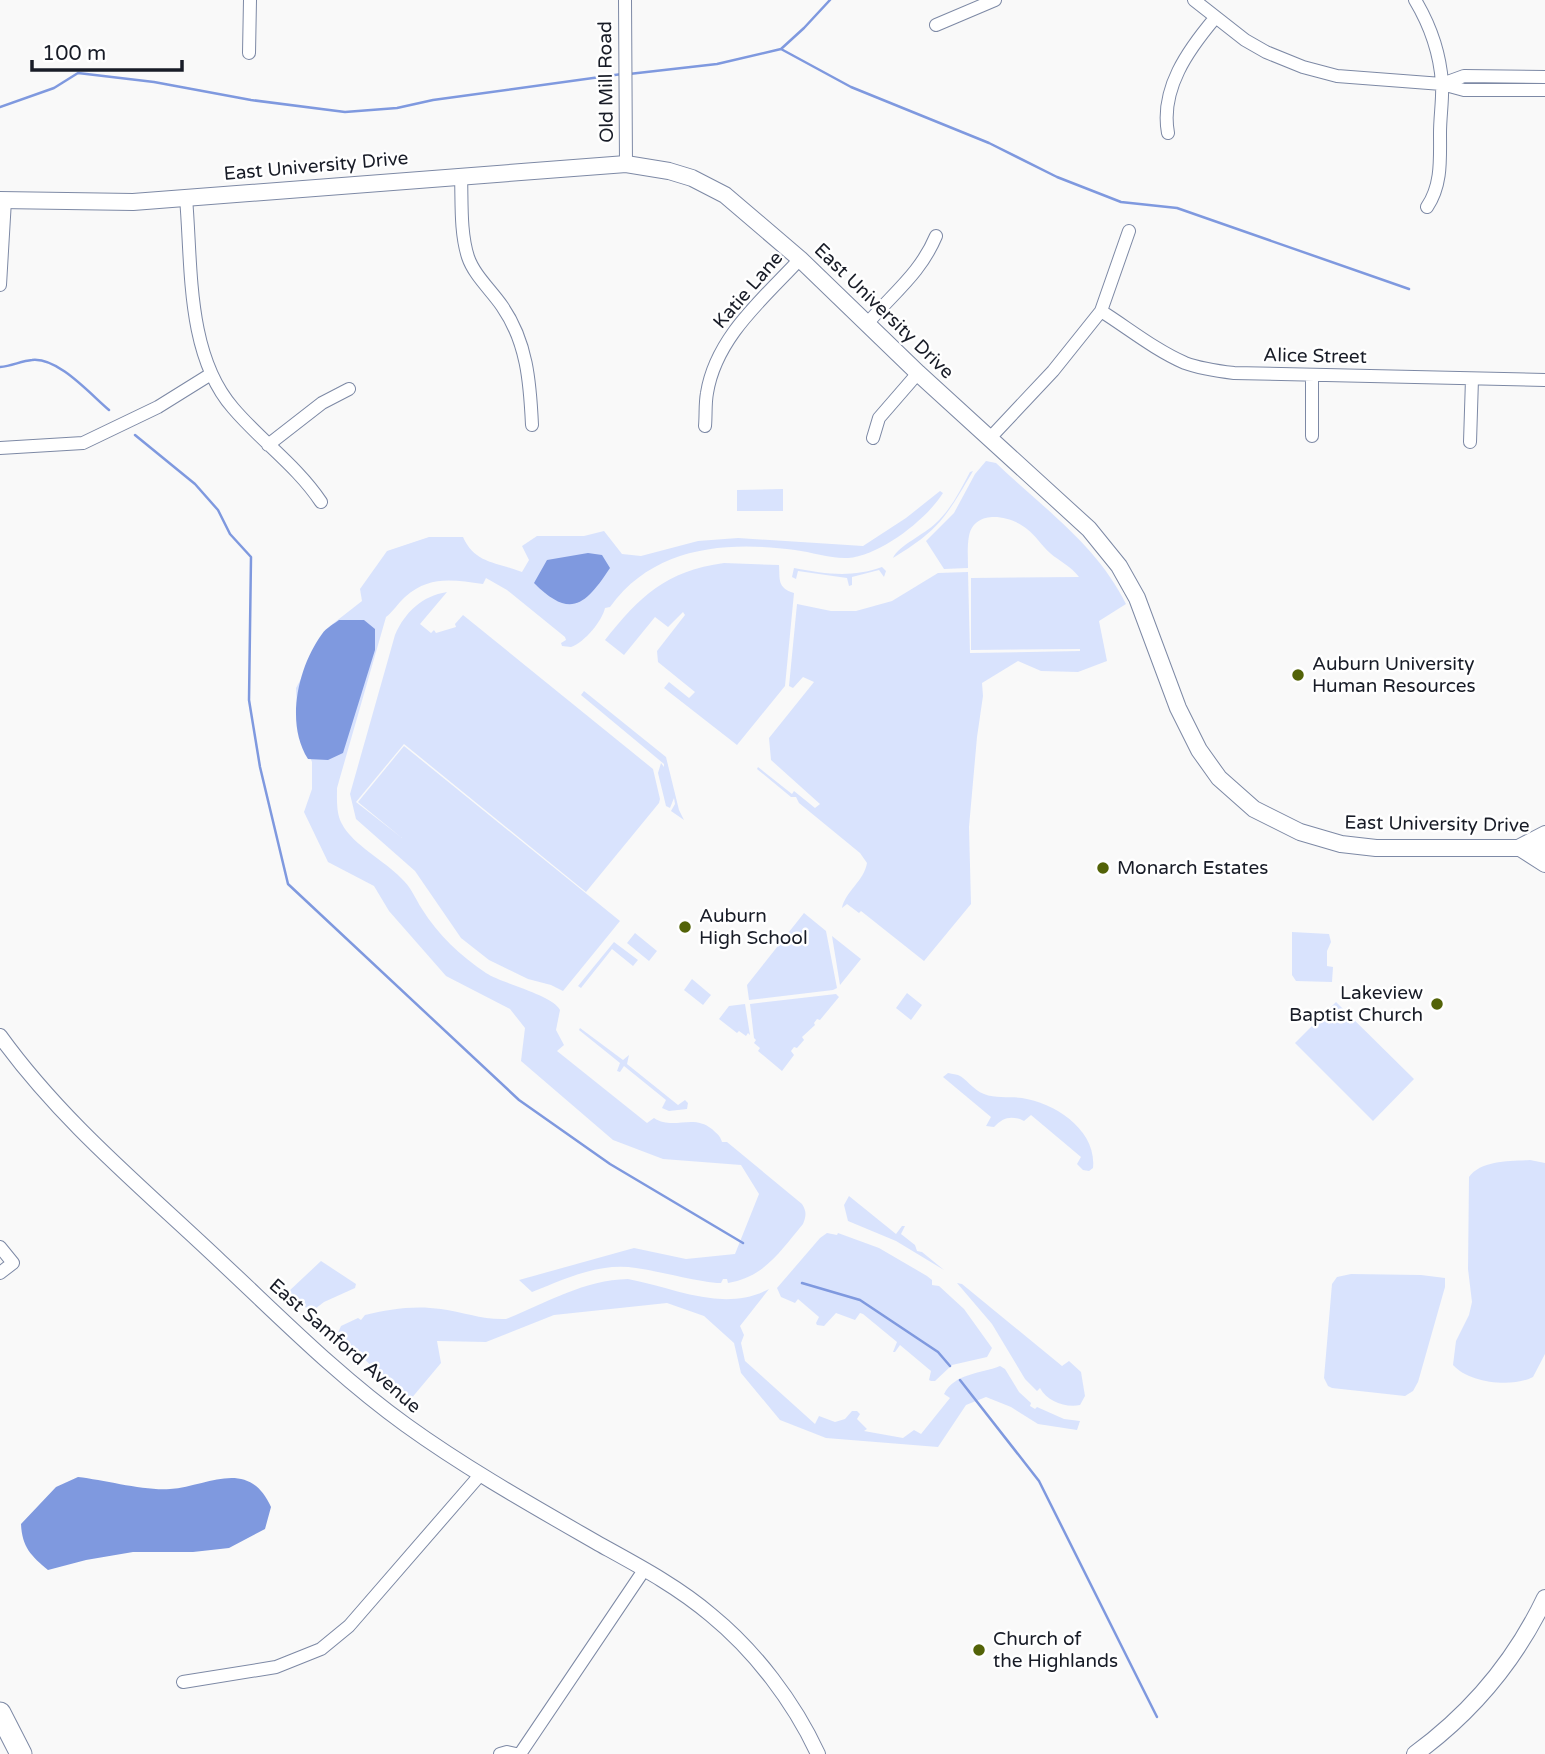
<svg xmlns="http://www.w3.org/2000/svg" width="1545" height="1754" font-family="'Varela Round',sans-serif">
<rect width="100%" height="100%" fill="#f9f9f9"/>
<!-- green -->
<path fill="#d9e3fd" d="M 986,461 L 996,463 C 1043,508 1097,545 1126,604 L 1099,621 L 1107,661 L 1078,672 L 1041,671 L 1018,661 L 982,683 L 983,696 L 977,737 L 969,827 L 971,904 L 924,961 L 861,911 L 859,913 L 847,904 L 842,908 C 845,892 864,881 867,863 L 860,853 L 799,803 L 796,797 L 791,797 L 757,769 L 758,767 L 792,794 L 794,791 L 815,808 L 820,804 L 771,760 L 769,738 L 814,682 L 803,677 L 793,688 L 789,686 L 797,604 L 831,611 L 856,611 L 892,601 L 938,573 L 968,572 L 970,653 L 1080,651 L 1080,649 L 971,650 L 971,578 L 1079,577 C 1071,566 1059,561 1050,553 C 1042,546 1036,536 1027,529 C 1012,516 975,508 969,536 C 967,546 968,558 968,568 L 944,569 L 926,541 L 954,513 L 975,474 Z
M 973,471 C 946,517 939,530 893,558 C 898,546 925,534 936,523 C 951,509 960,491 970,472 Z
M 783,489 L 783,511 L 737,511 L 737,490 Z
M 940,491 L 943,493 C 927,519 880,556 848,558 C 831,559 812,552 795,550 C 727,541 654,546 610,607 L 605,608 C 602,621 585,642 571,647 L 562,646 L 561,643 L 566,640 L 565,637 L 507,590 L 486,578 L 483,584 C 453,580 430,575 405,597 C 398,603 393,612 386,617 L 337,788 C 337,799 336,814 342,824 C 353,845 385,861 401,878 C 411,887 415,898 422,909 C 438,935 461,956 486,973 C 503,984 553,995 560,1010 L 556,1030 L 564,1045 L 557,1051 L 647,1123 L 654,1118 C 674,1131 692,1113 712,1129 C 717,1134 720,1135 722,1142 L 727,1142 L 802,1204 C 807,1212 806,1216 803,1224 C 781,1250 765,1277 728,1283 L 727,1279 L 723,1279 L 721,1283 L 717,1283 C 690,1280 663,1272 636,1268 C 600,1262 565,1279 532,1292 L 519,1280 L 634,1248 L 686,1259 L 735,1254 L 759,1194 L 741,1165 L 663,1159 L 613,1140 L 521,1061 L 525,1028 L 510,1009 L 446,976 L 389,911 L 374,886 L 328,862 L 304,812 L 312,789 L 312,762 L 298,728 L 296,688 L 330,626 L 362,601 L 360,589 L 387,551 L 429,537 L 463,537 C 475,564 497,562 522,572 L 529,560 L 522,546 L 537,536 L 584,536 L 604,531 L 622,554 L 641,556 L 698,541 L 738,538 L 863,546 L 906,518 Z
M 724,563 L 779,565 C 780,579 777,588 794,593 L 785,686 L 737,745 L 664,688 L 669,682 L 689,698 L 695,692 L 658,662 L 657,651 L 685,615 L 683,612 L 668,627 L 655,617 L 624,655 L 605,640 C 640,596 666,571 724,563 Z
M 882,567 L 886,571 L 884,577 L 879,570 L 852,577 L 852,585 L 849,586 L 847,578 L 798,571 L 796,579 L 792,577 L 794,568 C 826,574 851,578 882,567 Z
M 447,592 L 420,624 L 431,633 L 434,630 L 436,633 L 456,627 L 455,624 L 463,615 L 653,769 L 660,799 L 659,803 L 586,892 L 404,744 L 356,802 L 402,838 L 358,802 L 404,746 L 620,921 L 563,991 L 551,985 L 528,979 L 489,960 L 461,938 L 415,871 L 356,819 L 350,794 L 395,635 C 405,612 422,596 447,592 Z
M 584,691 L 666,757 L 679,810 L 684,820 L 671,811 L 675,804 L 674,798 L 670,808 L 666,806 L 658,773 L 661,763 L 664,767 L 664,764 L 581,695 Z
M 804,913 L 826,931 L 837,988 L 833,990 L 749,1000 L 747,985 Z
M 1292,932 L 1329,934 L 1331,942 L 1327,951 L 1327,966 L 1333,967 L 1332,982 L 1296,981 L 1292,975 Z
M 635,933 L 657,951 L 649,961 L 627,943 Z
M 832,936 L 861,959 L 840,985 Z
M 614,942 L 638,960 L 633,966 L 612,949 L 581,988 L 578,986 Z
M 692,979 L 711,995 L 703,1005 L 684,990 Z
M 907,993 L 922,1005 L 911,1020 L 896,1008 Z
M 836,994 L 839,997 L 820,1020 L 817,1019 L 814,1023 L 815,1025 L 802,1037 L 804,1040 L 797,1048 L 794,1047 L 791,1051 L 794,1055 L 782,1071 L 758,1051 L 760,1048 L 754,1043 L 756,1040 L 754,1038 L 750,1004 Z
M 1336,1002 L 1414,1079 L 1373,1121 L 1295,1043 Z
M 745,1004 L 750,1035 L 748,1033 L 746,1036 L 739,1031 L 737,1033 L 719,1019 L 729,1006 Z
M 580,1028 L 623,1060 L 629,1055 L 627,1064 L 678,1105 L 685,1100 L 688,1103 L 687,1109 L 669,1111 L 662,1108 L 666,1100 L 624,1066 L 620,1072 L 617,1071 L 620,1063 L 579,1030 Z
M 948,1073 C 951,1074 955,1074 958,1075 C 966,1078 973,1090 984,1094 C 997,1099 1009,1096 1022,1098 C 1055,1103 1097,1130 1093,1168 L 1089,1171 L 1083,1170 L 1077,1164 L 1081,1157 L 1031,1115 L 1024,1121 C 1012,1115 1003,1117 994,1127 L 986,1126 L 991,1117 L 943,1077 Z
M 1530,1160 L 1545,1163 L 1545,1354 L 1533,1377 C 1512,1388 1469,1383 1453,1365 L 1456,1341 L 1469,1315 L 1472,1302 L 1468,1269 L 1469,1177 C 1481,1160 1510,1161 1530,1160 Z
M 849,1196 L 896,1234 L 902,1226 L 905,1226 L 901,1234 L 915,1245 L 917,1251 L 922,1252 L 944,1270 L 896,1241 L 848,1221 L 844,1205 Z
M 827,1233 L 837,1235 L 838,1233 L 879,1248 L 927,1276 L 932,1280 L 932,1285 L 939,1286 L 964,1309 L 992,1348 L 987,1357 L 952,1365 L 935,1381 L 931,1381 L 929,1380 L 931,1371 L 900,1345 L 895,1352 L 893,1352 L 897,1342 L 863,1314 L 860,1313 L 855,1320 L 836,1313 L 824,1326 L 817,1325 L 816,1323 L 819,1317 L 798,1299 L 795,1303 L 781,1297 L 777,1288 L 820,1238 Z
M 321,1261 L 356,1284 L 355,1288 L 324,1302 L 311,1312 L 288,1292 Z
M 1351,1274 L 1421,1275 L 1445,1278 L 1445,1287 L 1418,1382 L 1413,1391 L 1405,1396 L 1332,1388 L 1328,1386 L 1324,1378 L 1332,1284 L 1337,1277 Z
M 628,1279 C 676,1288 723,1313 769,1289 L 740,1326 L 744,1335 L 741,1343 L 745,1361 L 815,1424 L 819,1416 L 835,1422 L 845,1419 L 852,1411 L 857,1411 L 860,1414 L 857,1419 L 867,1429 L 864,1431 L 903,1438 L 914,1430 L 921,1434 L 950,1398 L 944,1394 C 955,1373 980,1374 1000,1366 L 1005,1369 L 1019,1392 L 1031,1403 L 1030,1406 L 1035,1409 L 1037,1407 L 1064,1419 L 1080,1421 L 1077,1430 L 1038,1424 L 1011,1407 L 986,1397 L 966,1405 L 938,1447 L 826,1438 L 780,1420 L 741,1373 L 734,1343 L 704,1316 L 667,1303 L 554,1315 L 486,1342 L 437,1341 L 441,1363 L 410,1400 L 337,1335 L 341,1326 L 358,1318 L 361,1320 L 365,1315 C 389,1309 415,1305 441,1309 C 463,1312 483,1320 506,1319 C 546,1303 584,1280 628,1279 Z
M 957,1283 L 962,1284 L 1062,1366 L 1069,1361 L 1081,1372 L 1085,1396 L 1080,1405 C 1065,1408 1047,1401 1040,1388 L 1037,1391 L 1025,1379 L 992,1324 Z"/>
<!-- water -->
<path fill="#7f99df" d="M 588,553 L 602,555 L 610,568 C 585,606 570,619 534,583 L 547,560 Z
M 339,620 L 364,620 L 375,629 L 375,650 L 343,753 L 328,760 L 308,759 C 285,723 298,667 322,634 C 326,628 334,624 339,620 Z
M 78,1477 C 105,1480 144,1491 170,1489 C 209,1486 248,1457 271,1507 L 265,1529 L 229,1548 L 193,1552 L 133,1552 L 86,1560 L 48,1570 C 31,1556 22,1547 21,1524 L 56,1487 Z"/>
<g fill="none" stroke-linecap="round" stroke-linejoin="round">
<!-- stream -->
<path stroke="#7f99df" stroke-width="2.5" d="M 781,49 L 804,28 L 830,0
M 629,74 L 717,64 L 781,49 L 851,87 L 989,143 L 1057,177 L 1121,202 L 1177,208 L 1409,289
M 0,107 L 54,88 L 78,73 L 154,82 L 251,100 L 345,112 L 397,108 L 433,100 L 622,74
M 0,367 C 12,366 21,361 32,360 C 58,357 90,394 109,410
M 135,435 L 195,484 L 218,510 L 230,534 L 251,557 L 249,700 L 260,767 L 288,884 L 519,1100 L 610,1164 L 743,1243
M 802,1283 L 860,1300 L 938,1352 L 950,1366
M 960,1380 L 1039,1481 L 1157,1717"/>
<!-- minor casing -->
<g stroke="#7d89a5" stroke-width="14">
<path id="minor" d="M 625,0 L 626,164
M 1194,0 L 1245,40 L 1266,52 L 1303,67 L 1337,76 L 1442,84 L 1464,90 L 1545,90
M 1415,0 C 1430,25 1440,54 1442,83 C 1443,99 1440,116 1440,133 C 1440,159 1442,185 1427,207
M 936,25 L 995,0
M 249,53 L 250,0
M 1442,84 L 1464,76 L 1545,77
M 1168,133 C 1160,89 1188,50 1215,18
M 461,176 C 462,202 460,232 468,257 C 474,275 491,290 502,306 C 527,342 530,382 532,425
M 186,198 C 192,266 186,354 233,408 C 261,441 297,466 321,502
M 0,285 L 5,200
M 1101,311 C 1128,328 1155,350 1185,363 C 1201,369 1217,371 1234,373 L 1545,380
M 867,324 C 893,293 920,274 936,236
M 1312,375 L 1312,436
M 705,426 C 706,415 705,403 707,393 C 716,337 764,298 800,259
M 873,438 L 879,418 L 918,373
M 990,438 L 1053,371 L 1101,311 L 1129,231
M 1470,442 L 1472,379
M 268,445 L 322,403 L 349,389
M 0,448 L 83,443 L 158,407 L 211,374
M 0,1247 L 13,1263 L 0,1273
M 183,1682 L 276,1667 L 321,1649 L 349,1626 L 480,1475
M 500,1754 L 507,1752 L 516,1754
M 520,1754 L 644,1570"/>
</g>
<!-- tertiary casing -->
<g stroke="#7d89a5" stroke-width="16">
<path id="tertiary" d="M 1518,847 L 1545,833
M 0,1036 C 62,1122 143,1188 220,1261 C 280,1317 339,1377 406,1425 C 467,1469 533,1506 599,1544 C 637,1565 677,1586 711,1615 C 755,1651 794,1702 818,1754"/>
</g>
<!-- secondary casing -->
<g stroke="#7d89a5" stroke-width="18">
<path id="secondary" d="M 0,200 L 133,202 L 626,164 L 669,171 L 692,178 L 725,195 L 800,259 L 918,373 L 1089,529 L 1119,566 L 1137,598 L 1178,708 L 1199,750 L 1219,778 L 1254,809 L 1300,832 L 1341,844 L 1376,848 L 1545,848
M 1520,848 L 1545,864
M 1415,1754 C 1471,1713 1515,1661 1545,1598"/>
</g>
<!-- motorway casing -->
<g stroke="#7d89a5" stroke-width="23">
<path id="motorway" d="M 0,1713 L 21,1754"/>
</g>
<!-- minor -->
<use href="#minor" stroke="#fff" stroke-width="12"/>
<!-- tertiary -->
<use href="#tertiary" stroke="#fff" stroke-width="14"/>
<!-- secondary -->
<use href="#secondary" stroke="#fff" stroke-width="16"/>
<!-- motorway -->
<use href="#motorway" stroke="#fff" stroke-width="21"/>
</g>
<!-- markers -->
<g fill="#536308" stroke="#fff" stroke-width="2.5">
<circle cx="1298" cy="675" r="7"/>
<circle cx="1103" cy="868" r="7"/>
<circle cx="685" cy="927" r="7"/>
<circle cx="1437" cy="1004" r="7"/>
<circle cx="979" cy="1650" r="7"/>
</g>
<g text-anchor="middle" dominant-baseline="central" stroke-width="5" stroke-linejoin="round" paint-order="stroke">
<!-- street labels -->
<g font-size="19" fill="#181c27" stroke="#fff">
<text transform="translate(606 82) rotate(-91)">Old Mill Road</text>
<text transform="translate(316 166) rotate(-5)">East University Drive</text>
<text transform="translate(748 290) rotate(-49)">Katie Lane</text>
<text transform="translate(884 311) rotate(44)">East University Drive</text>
<text transform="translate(1315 356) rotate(1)">Alice Street</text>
<text transform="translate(1437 824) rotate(1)">East University Drive</text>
<text transform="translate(345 1346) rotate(41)">East Samford Avenue</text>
</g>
<!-- poi labels -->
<g font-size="19" fill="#181c27" stroke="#fff" text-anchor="start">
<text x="1312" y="664">Auburn University<tspan x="1312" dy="22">Human Resources</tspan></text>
<text x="1117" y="868">Monarch Estates</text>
<text x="699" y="916">Auburn<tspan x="699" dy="22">High School</tspan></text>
<text x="1423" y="993" text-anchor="end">Lakeview<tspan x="1423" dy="22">Baptist Church</tspan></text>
<text x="993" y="1639">Church of<tspan x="993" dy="22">the Highlands</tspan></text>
</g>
</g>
<!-- scale -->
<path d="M32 60v10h150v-10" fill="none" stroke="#181c27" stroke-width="3.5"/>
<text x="42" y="60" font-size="21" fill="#181c27" stroke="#ffffff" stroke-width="5" paint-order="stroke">100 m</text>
</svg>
